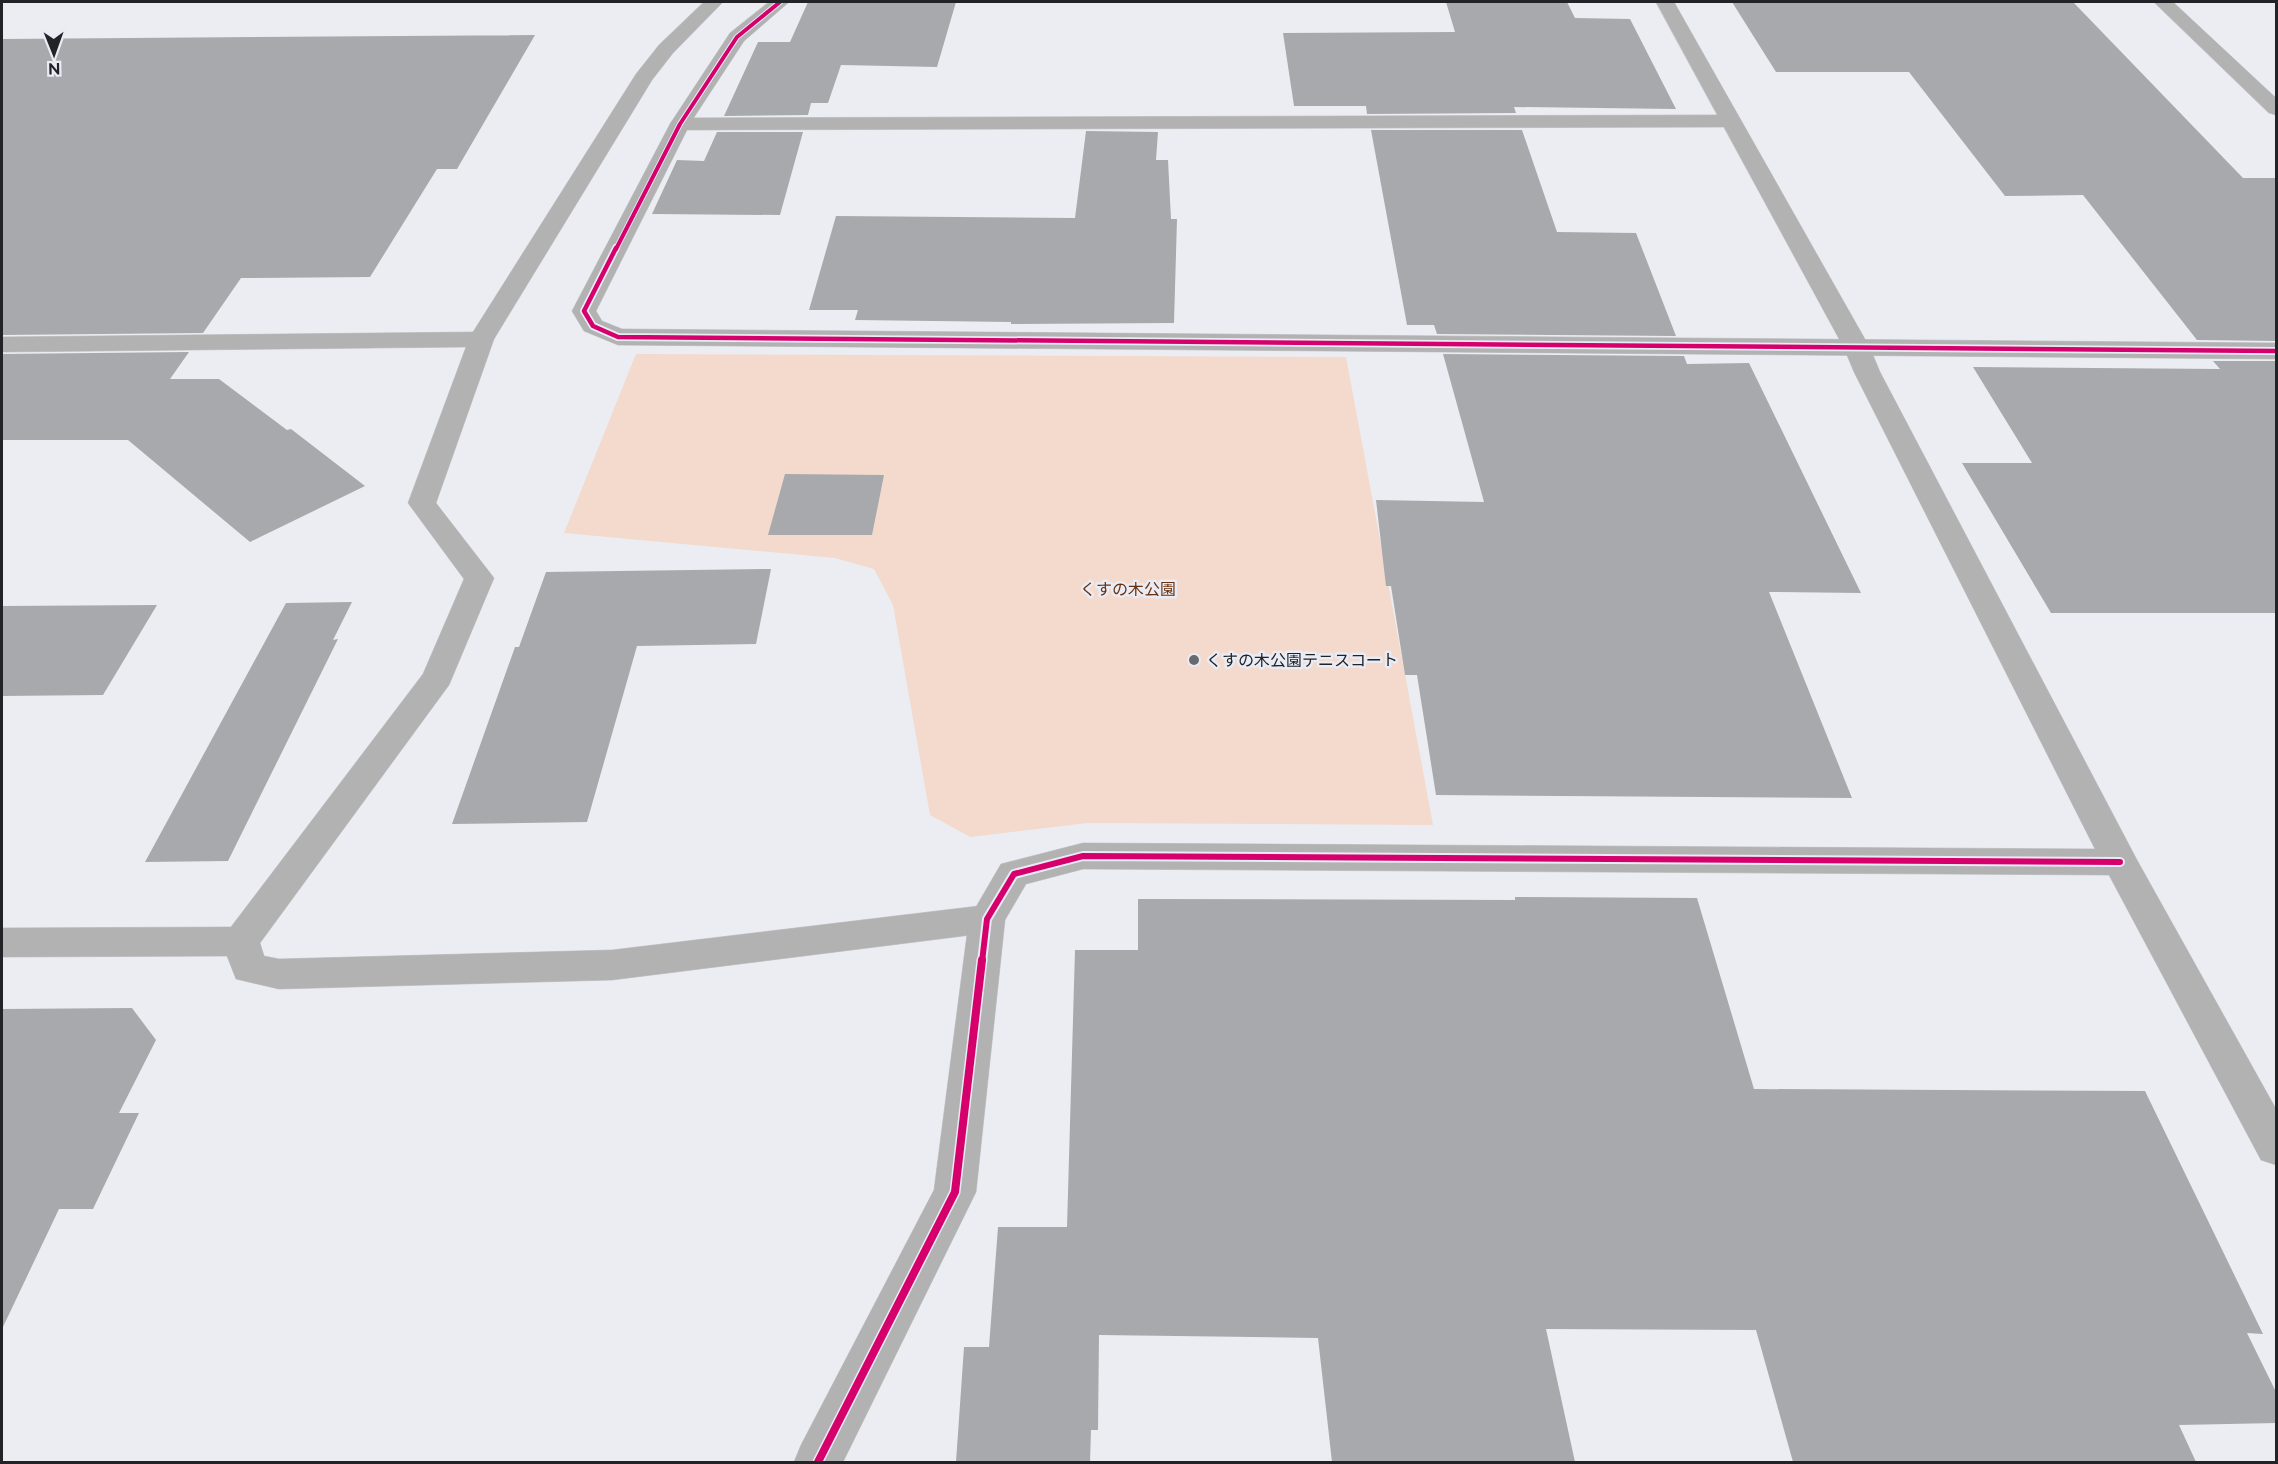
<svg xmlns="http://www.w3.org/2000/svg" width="2278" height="1464" font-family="Raleway,'Noto Sans JP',sans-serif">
<rect width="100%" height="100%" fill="#ecedf2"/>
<!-- green -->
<path fill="#f4d9cd" d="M 636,354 L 1346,357 L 1433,825 L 1088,823 L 970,837 L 930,815 L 893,605 L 874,569 L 835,558 L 564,533 Z"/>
<!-- building -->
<path fill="#a8a9ad" d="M 808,2 L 956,2 L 937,67 L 841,65 L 828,103 L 811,103 L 808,115 L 724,116 L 758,42 L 790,42 Z
M 1446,2 L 1567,2 L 1575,18 L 1630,19 L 1676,109 L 1514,107 L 1516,113 L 1367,114 L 1366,106 L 1294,106 L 1283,33 L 1455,32 Z
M 1732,2 L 2073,2 L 2243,178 L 2277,178 L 2277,341 L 2197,340 L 2083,195 L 2005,196 L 1909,72 L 1776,72 Z
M 535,35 L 457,169 L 437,169 L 370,277 L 241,278 L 203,333 L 2,335 L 2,39 Z
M 1371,130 L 1522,130 L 1557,232 L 1636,233 L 1676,336 L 1437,334 L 1434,325 L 1407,325 Z
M 1086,131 L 1158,132 L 1156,160 L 1168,160 L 1171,219 L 1177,219 L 1174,323 L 1011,324 L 1011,322 L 855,320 L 858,310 L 809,310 L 836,216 L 1075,218 Z
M 717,132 L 803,132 L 780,215 L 652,214 L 677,160 L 704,161 Z
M 189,352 L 170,379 L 219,379 L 287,430 L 291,429 L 365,486 L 250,542 L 128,440 L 2,440 L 2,354 Z
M 1443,354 L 1684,356 L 1687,364 L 1749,363 L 1861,593 L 1769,592 L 1852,798 L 1436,795 L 1417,675 L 1405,675 L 1391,586 L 1386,586 L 1376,500 L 1484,502 Z
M 2213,361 L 2277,361 L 2277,613 L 2051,613 L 1962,463 L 2032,463 L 1973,367 L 2220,369 Z
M 785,474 L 884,475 L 872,535 L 768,535 Z
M 771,569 L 756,644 L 637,646 L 587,822 L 452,824 L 515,647 L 519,647 L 546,572 Z
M 352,602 L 333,640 L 338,639 L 228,861 L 145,862 L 286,603 Z
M 157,605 L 103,695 L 2,696 L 2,606 Z
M 1515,897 L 1697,898 L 1754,1089 L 2145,1091 L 2263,1334 L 2247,1333 L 2277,1394 L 2277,1423 L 2179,1425 L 2196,1462 L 1793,1462 L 1756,1330 L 1546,1329 L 1575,1462 L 1332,1462 L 1318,1338 L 1099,1335 L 1098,1430 L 1091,1430 L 1090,1462 L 956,1462 L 964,1347 L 989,1347 L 998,1227 L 1067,1227 L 1075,950 L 1138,950 L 1138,899 L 1515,900 Z
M 132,1008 L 156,1040 L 119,1113 L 139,1113 L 93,1209 L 59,1209 L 2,1329 L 2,1009 Z"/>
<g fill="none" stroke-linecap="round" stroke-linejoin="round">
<!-- minor casing -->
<g stroke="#c8c9cc" stroke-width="1">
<path id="minor" d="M 704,2 L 723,2 L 673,53 L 652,80 L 494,339 L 436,503 L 494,578 L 449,685 L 260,943 L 264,956 L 279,959 L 612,950 L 987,905 L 1000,909 L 1005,919 L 1000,929 L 987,933 L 612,980 L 279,989 L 236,979 L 227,956 L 2,957 L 2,928 L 231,927 L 423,674 L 464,579 L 408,503 L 466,347 L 2,352 L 2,337 L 473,332 L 636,74 L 659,45 Z
M 1731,115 L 1738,117 L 1741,121 L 1738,125 L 1731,127 L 687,130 L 596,311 L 602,321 L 622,329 L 2276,343 L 2276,359 L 618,345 L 584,331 L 572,311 L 670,124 L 673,120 L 680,118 Z"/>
</g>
<!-- tertiary casing -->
<g stroke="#c8c9cc" stroke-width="1">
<path id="tertiary" d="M 769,2 L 789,2 L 744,41 L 687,128 L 680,130 L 673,128 L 670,124 L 730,33 Z
M 1656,2 L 1674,2 L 1870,348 L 1880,372 L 2137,860 L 2276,1109 L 2276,1165 L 2261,1160 L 2109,875 L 1083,869 L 1026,884 L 1005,920 L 976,1192 L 843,1462 L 794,1462 L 801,1445 L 934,1190 L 969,919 L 1001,864 L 1083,843 L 2095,849 L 1854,372 L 1844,348 Z
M 2154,2 L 2173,2 L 2276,98 L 2276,115 L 2269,113 Z"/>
</g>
<!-- minor -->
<use href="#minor" fill="#b2b2b2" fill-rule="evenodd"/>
<!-- tertiary -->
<use href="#tertiary" fill="#b2b2b2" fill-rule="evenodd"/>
<!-- cycleway-far3 casing -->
<g stroke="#e9ebf5" stroke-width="6">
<path id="cycleway-far3" d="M 616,249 L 680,124 L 737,37 L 780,2"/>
</g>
<!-- cycleway-far2 casing -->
<g stroke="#e9ebf5" stroke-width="8">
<path id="cycleway-far2" d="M 616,248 L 584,311 L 593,326 L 618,337 L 2276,351"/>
</g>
<!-- cycleway-far1 casing -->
<g stroke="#e9ebf5" stroke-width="10">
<path id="cycleway-far1" d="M 982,962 L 987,919 L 1014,874 L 1083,856 L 2120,862"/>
</g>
<!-- cycleway casing -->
<g stroke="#e9ebf5" stroke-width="11">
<path id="cycleway" d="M 818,1462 L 955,1192 L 982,960"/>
</g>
<!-- cycleway-far3 -->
<use href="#cycleway-far3" stroke="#d6006c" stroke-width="4"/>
<!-- cycleway-far2 -->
<use href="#cycleway-far2" stroke="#d6006c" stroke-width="4.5"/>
<!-- cycleway-far1 -->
<use href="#cycleway-far1" stroke="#d6006c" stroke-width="6"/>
<!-- cycleway -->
<use href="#cycleway" stroke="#d6006c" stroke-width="8"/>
</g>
<!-- markers -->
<circle fill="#696a6d" stroke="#e9ebf5" stroke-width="2" cx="1194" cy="660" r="6"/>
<g text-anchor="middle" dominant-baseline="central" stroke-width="5" stroke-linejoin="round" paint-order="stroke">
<!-- park labels -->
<g font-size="16" fill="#6b300c" stroke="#e9ebf5">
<text x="1128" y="589">くすの木公園</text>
</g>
<!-- poi labels -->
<g font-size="16" fill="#222326" stroke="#e9ebf5" text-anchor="start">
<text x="1206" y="660">くすの木公園テニスコート</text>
</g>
</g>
<!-- border -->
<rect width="2278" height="1464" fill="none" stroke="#222326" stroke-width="6"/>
<!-- north arrow -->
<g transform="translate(54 54) rotate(179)" stroke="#e9ebf5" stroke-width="4.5" paint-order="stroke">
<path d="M0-4.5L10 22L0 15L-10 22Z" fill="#222326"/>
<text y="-9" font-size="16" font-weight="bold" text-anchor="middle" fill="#222326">N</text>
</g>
</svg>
